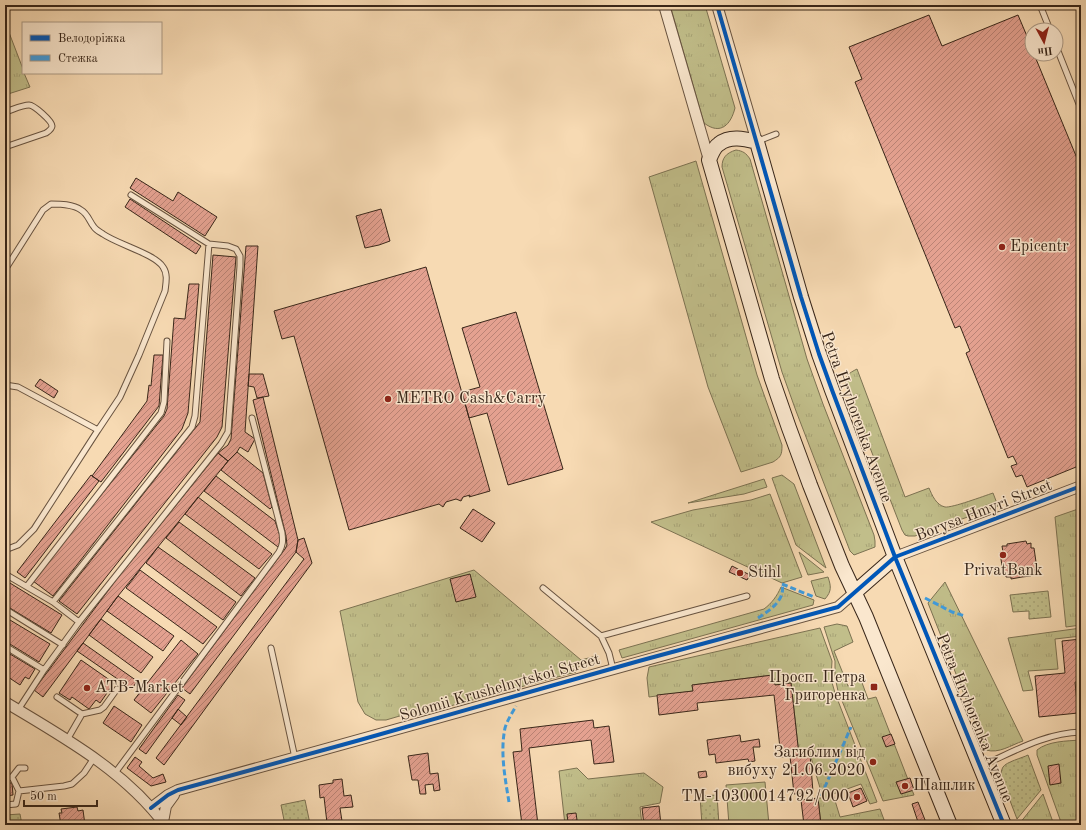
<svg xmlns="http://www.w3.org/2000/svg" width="1086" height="830" font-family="'Old Standard TT',serif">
<defs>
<pattern id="grass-tufts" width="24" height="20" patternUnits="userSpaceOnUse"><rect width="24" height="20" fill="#c1be8a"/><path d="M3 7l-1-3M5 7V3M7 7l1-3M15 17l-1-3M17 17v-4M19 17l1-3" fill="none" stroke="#a7a376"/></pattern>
<pattern id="park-dots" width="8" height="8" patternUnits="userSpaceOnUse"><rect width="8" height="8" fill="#c1be8a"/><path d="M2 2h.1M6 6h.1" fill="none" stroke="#a7a376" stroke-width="1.8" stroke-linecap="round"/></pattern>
<pattern id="building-hatch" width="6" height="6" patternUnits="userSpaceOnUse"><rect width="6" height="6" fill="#e4a190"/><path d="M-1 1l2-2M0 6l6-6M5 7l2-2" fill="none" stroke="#ba8375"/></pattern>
</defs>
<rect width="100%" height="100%" fill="#f7dab3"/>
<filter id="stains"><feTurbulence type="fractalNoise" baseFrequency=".005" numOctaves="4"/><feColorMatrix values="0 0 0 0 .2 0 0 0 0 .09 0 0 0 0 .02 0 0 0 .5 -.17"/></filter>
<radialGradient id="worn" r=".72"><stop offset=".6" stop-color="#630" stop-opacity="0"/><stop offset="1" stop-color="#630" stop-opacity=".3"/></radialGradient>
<!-- grass -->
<path fill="url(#grass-tufts)" stroke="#7c7252" d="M 670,5 L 705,5 L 735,108 C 731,124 721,136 704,123 Z
M 5,22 L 23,69 L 23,73 L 24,73 L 30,87 L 5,95 Z
M 736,150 C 743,151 746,153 750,159 L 807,359 L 823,404 L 874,535 L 875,541 L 875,547 L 854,555 L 850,551 L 796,411 L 782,372 L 722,167 C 722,158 726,153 736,150 Z
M 696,161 L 757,375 L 782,445 C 782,455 781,457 773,462 L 741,472 L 708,387 L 649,177 Z
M 857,369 L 905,497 L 929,488 C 932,495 936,505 945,507 C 952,508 984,496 993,493 L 998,506 L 915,536 L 908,536 L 905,535 L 902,530 L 846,386 C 844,376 849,373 857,369 Z
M 782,475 L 794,484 L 826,568 L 796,545 L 772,478 Z
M 764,479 L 767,487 L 744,494 L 688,503 Z
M 770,494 L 802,577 L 782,583 L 651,522 L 693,510 L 751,500 Z
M 1081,508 L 1081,625 L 1066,627 L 1055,517 Z
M 799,552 L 824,572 L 808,575 Z
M 474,570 L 581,660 L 596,656 L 598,660 L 579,666 L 576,672 L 450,706 L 427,708 L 386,720 L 376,720 L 365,714 L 358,702 L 340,611 Z
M 828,577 C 831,586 832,591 825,599 L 816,596 L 811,581 Z
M 945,582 L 1023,741 C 1011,745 999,754 986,750 L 928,603 Z
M 781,587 L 814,600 L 813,605 L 622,658 L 619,650 L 764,609 C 772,603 777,596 781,587 Z
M 837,624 L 847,626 L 853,642 L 834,651 L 848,686 L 861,680 L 868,699 L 876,697 L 914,795 L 883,801 L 838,691 L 835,677 L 835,661 L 824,627 Z
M 820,628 L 832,661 L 831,679 L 835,693 L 877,802 L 870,804 L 861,784 L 833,794 L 840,817 L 880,809 L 886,825 L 821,825 L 818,798 L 823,798 L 810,754 L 799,755 L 791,683 L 775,685 L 773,675 L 692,685 L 693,691 L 649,697 L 647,678 L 649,667 Z
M 1081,628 L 1081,636 L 1055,639 L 1058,669 L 1028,671 L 1033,690 L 1023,691 L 1008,638 Z
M 1081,740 L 1081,825 L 1062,825 L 1037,755 L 1037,750 C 1048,741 1067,741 1081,740 Z
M 577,768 L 588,779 L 644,773 L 663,787 L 660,803 L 640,807 L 642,825 L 565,825 L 559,771 Z
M 1043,794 L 1054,825 L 1021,825 L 1020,823 Z"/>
<!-- park -->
<path fill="url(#park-dots)" stroke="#7c7252" d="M 1048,591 L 1051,617 L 1029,619 L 1029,611 L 1013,612 L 1010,595 Z
M 1028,755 L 1041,790 L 1017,819 L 1001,777 C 1001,774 1001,770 1003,767 C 1006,762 1022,758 1028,755 Z
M 717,795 L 719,825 L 702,825 L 700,796 Z
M 305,800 L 310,824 L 304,825 L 285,825 L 281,805 Z
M 20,814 L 22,825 L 5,825 L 5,815 Z"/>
<!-- garden -->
<path fill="#c1be8a" stroke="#7c7252" d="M 765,782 L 769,825 L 729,825 L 726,785 Z"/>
<!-- building -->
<path fill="url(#building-hatch)" stroke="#382619" d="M 929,15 L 942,46 L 1018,15 L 1032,48 L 1032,54 L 1034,54 L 1081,168 L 1081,465 L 1027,487 L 1022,475 L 1016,477 L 1011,466 L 1017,464 L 1013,456 L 1008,458 L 966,353 L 970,351 L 960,326 L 955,328 L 855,82 L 862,79 L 849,47 Z
M 136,178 L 173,201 L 178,192 L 217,217 L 205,236 L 130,188 Z
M 130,199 L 201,246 L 196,254 L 125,207 Z
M 381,209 L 390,241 L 379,245 L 365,248 L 356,216 Z
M 246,246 L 258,246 L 245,432 L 255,439 L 248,452 L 240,447 L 237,452 L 228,461 L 218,453 L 228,445 L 231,439 Z
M 213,255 L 236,257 L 222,427 L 217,437 L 77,614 L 59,601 L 200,422 Z
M 426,267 L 490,491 L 469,497 L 470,495 L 463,497 L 461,501 L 456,499 L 446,502 L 443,507 L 439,504 L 349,530 L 294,336 L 282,339 L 274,311 Z
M 189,284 L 199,284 L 188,413 L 182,429 L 53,596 L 33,581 L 164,416 L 167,409 L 174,318 L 185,319 Z
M 516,312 L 563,469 L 508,485 L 487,413 L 469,418 L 462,392 L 480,387 L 462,328 Z
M 154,355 L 163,355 L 159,406 L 101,482 L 92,476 L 147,401 L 149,385 L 151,386 Z
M 249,374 L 263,374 L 269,396 L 257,398 L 254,387 L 248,386 Z
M 40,379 L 58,391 L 54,398 L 35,386 Z
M 263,397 L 298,540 L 296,552 L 190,694 L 182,688 L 285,549 L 287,545 L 286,536 L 253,400 Z
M 237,452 L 263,473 L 272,507 L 270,509 L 221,470 L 228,461 Z
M 218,453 L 228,461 L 118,596 L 43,697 L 34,690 L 116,580 Z
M 91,475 L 99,481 L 25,578 L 17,572 Z
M 216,476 L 275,521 L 280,536 L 281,542 L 278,547 L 204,491 Z
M 198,497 L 272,554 L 259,569 L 185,514 Z
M 473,509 L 495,523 L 482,542 L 460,528 Z
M 179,522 L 255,578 L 241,596 L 166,538 Z
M 304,538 L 312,563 L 164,765 L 156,758 L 304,559 L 296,552 L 298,540 Z
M 1026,541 L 1027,544 L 1031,543 L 1031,548 L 1034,548 L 1037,569 L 1035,569 L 1036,574 L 1031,574 L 1031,576 L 1022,577 L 1011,579 L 1011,577 L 1006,577 L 1005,572 L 1003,573 L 1000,552 L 1003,552 L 1002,546 L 1007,546 L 1007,544 Z
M 158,547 L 236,602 L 223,620 L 146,563 Z
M 732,566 L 750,575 L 747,580 L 729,572 Z
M 140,570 L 217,627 L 203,644 L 126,588 Z
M 470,574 L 476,597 L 456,602 L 450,579 Z
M 5,580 L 62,615 L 51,633 L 5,605 Z
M 118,596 L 174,636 L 163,651 L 107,611 Z
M 5,617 L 50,644 L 39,662 L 5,641 Z
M 101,619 L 153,657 L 141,673 L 89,635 Z
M 1081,639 L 1081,682 L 1075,682 L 1078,713 L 1039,717 L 1035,676 L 1065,673 L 1062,641 Z
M 181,640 L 198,654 L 151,713 L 134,700 Z
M 83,643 L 137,681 L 132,689 L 77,651 Z
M 5,651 L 35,669 L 29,679 L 25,677 L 20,685 L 5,675 Z
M 81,660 L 114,683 L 100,703 L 96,700 L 89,709 L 72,697 L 70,700 L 59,693 Z
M 773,675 L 775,685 L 791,683 L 799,755 L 781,757 L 774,695 L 697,703 L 698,710 L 659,715 L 657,695 L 693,691 L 692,685 Z
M 178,695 L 185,700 L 146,754 L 139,749 Z
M 114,706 L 142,725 L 131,742 L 103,723 Z
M 178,709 L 187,717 L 181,725 L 172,718 Z
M 593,720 L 594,728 L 609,726 L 614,762 L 594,764 L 591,740 L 529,748 L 538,825 L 522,825 L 513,752 L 522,751 L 520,729 Z
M 891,734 L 895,744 L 886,747 L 882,737 Z
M 740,735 L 741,742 L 759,739 L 760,747 L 753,747 L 755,761 L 749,762 L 748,759 L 716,763 L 715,754 L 709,755 L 707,740 Z
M 428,753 L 430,774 L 438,773 L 440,790 L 434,791 L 433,784 L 425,785 L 426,794 L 420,794 L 418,780 L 412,780 L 408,756 Z
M 810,754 L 813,792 L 794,794 L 790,756 Z
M 135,757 L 142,762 L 139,766 L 153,778 L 163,774 L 166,782 L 151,786 L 127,768 Z
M 1059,764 L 1061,783 L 1050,785 L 1048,766 Z
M 706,771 L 707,777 L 699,778 L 698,772 Z
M 910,778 L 914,790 L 901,794 L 896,782 Z
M 342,779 L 344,796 L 351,795 L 353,807 L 340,808 L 342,821 L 327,823 L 324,797 L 320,798 L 319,785 L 333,783 L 333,780 Z
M 5,783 L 12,783 L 13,795 L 5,796 Z
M 861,788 L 867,801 L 853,807 L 848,793 Z
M 818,798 L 821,825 L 804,825 L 801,800 Z
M 918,802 L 927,825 L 919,825 L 912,804 Z
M 659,806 L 661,825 L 644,825 L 642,808 Z
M 77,807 L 78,811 L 83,810 L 85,825 L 61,825 L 59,813 L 62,813 L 61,809 Z
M 576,813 L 577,820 L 568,822 L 567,814 Z"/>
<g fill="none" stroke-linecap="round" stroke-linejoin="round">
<!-- lane casing -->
<g stroke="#685340" stroke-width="7">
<path id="lane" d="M 1040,5 L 1050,30
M 1056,46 L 1081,109
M 5,112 C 12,110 22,105 29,105 C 34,105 52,121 52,126 C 52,129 49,131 46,133 L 5,147
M 758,141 L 776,134
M 5,270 L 43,210 L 51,204 C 60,204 73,204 81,210 C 88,214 89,221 94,227 C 96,230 100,232 103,234 C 117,244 155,254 163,267 C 168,274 166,283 165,291 L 139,355 L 120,397 L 98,430
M 5,385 L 18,387 L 98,430 L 34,529 L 18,545 L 5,550
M 5,574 L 53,602 L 79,622
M 27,586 L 161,413 L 164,402 L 167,341
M 543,588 L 601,636 L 609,653 L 613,669
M 53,602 L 192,427 L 195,416 L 209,244
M 5,609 L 63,645
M 601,636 L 747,596
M 5,646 L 44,670
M 271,648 L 295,758
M 57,697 L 82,714
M 18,710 L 44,670 L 79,622 L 221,444 L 228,432 L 240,266 L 240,256 L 236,249 L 228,246 L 209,244 L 131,195
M 67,740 L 82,714 L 100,710 L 104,707 L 117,689
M 981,766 C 1013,752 1045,733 1081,732
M 115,773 L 279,552 C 283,545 283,541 282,533 L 252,418
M 12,777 L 19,768 L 25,768
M 5,778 L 12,777 L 19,791 L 64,786 L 72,784 L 84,773 L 94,758
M 5,805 L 16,804 L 19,791"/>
</g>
<!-- street casing -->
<g stroke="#685340" stroke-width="12">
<path id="street" d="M 664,5 L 709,160
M 717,5 L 757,142
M 895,557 L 1081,486
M 5,702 C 63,737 124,770 165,825
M 151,808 L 168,795 L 178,790 C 399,730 618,667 838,607 L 854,593
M 163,822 L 166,806 L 174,795"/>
</g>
<!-- secondary casing -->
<g stroke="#382619" stroke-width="16">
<path id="secondary" d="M 854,593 L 895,557
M 950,825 L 866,617 L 842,566 L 810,485 L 789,428 L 772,379 L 709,160 C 711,155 714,147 719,144 C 730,135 745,139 757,142 L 801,297 L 819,354 L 832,390 L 895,557 L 1004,825"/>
</g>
<!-- lane -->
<use href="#lane" stroke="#fae7ce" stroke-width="5"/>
<!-- street -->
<use href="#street" stroke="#fae7ce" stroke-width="10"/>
<!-- secondary -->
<use href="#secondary" stroke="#fae7ce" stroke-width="14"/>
<!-- quiet -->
<path stroke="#3e9cdf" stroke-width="3" stroke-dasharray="6 3" stroke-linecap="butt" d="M 782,584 L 814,597
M 925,598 L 952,612 L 965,616
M 758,618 C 769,611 786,600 782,584
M 821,796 L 851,727
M 509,802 C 505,778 500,752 505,728 C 507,721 512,713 516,706"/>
<!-- cycleway casing -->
<g stroke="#fae7ce" stroke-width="6">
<path id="cycleway" d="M 717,5 L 801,297 L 819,354 L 832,390 L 895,557 L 1004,825
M 151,808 L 168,795 L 178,790 L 360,740 L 639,661 L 838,607 L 895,557 L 1081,486"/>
</g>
<!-- cycleway -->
<use href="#cycleway" stroke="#0057b8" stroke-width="4"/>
</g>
<!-- markers -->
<g fill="#8f2418" stroke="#fae7ce" stroke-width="1.5">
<circle cx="1002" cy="247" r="4"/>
<circle cx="388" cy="399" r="4"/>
<circle cx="1003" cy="555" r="4"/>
<circle cx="740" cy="573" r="4"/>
<rect x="870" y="683" width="8" height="8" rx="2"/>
<circle cx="87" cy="688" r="4"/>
<circle cx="873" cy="762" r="4"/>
<circle cx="905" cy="786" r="4"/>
<circle cx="857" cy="797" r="4"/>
</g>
<g text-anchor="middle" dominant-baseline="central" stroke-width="3" stroke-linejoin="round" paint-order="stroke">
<!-- poi labels -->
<g font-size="16" fill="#382619" stroke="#fae7ce" text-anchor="start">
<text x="1010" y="247">Epicentr</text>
<text x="396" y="399">METRO Cash&amp;Carry</text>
<text x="1003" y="571" text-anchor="middle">PrivatBank</text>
<text x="748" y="573">Stihl</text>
<text x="866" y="678" text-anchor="end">Просп. Петра<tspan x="866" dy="18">Григоренка</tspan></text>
<text x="95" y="688">ATB-Market</text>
<text x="865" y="753" text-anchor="end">Загиблим від<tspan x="865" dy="18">вибуху 21.06.2020</tspan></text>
<text x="913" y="786">Шашлик</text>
<text x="849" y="797" text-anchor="end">ТМ-10300014792/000</text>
</g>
<!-- street labels -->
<g font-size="16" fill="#382619" stroke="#fae7ce">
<text transform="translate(856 417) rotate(70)">Petra Hryhorenka Avenue</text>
<text transform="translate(984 511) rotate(-21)">Borysa Hmyri Street</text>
<text transform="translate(500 688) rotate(-16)">Solomii Krushelnytskoi Street</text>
<text transform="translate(974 718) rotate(68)">Petra Hryhorenka Avenue</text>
</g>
</g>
<!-- margin -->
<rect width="1086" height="830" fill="none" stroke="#f7dab3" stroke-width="20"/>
<rect x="6" y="6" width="1074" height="818" fill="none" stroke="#382619" stroke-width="2"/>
<rect x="10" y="10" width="1066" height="810" fill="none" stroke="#382619"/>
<!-- legend -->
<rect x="22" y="22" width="140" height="52" fill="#fae7ce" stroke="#ac9a86"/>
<rect x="30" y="35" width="20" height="6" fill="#0057b8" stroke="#ac9a86"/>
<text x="58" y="42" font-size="12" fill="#382619">Велодоріжка</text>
<rect x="30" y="55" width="20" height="6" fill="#3e9cdf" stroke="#ac9a86"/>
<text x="58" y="62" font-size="12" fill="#382619">Стежка</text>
<!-- north arrow -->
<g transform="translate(1044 42) rotate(173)"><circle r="19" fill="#fae7ce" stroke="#ac9a86"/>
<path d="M0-3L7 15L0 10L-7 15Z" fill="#8f2418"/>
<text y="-6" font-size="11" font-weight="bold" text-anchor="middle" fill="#382619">Пн</text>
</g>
<!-- scale -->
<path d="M24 800v6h73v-6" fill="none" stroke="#382619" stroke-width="2"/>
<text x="30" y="800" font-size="12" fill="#382619" stroke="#fae7ce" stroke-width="3" paint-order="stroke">50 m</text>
<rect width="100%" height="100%" filter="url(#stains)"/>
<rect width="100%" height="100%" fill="url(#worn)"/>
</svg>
